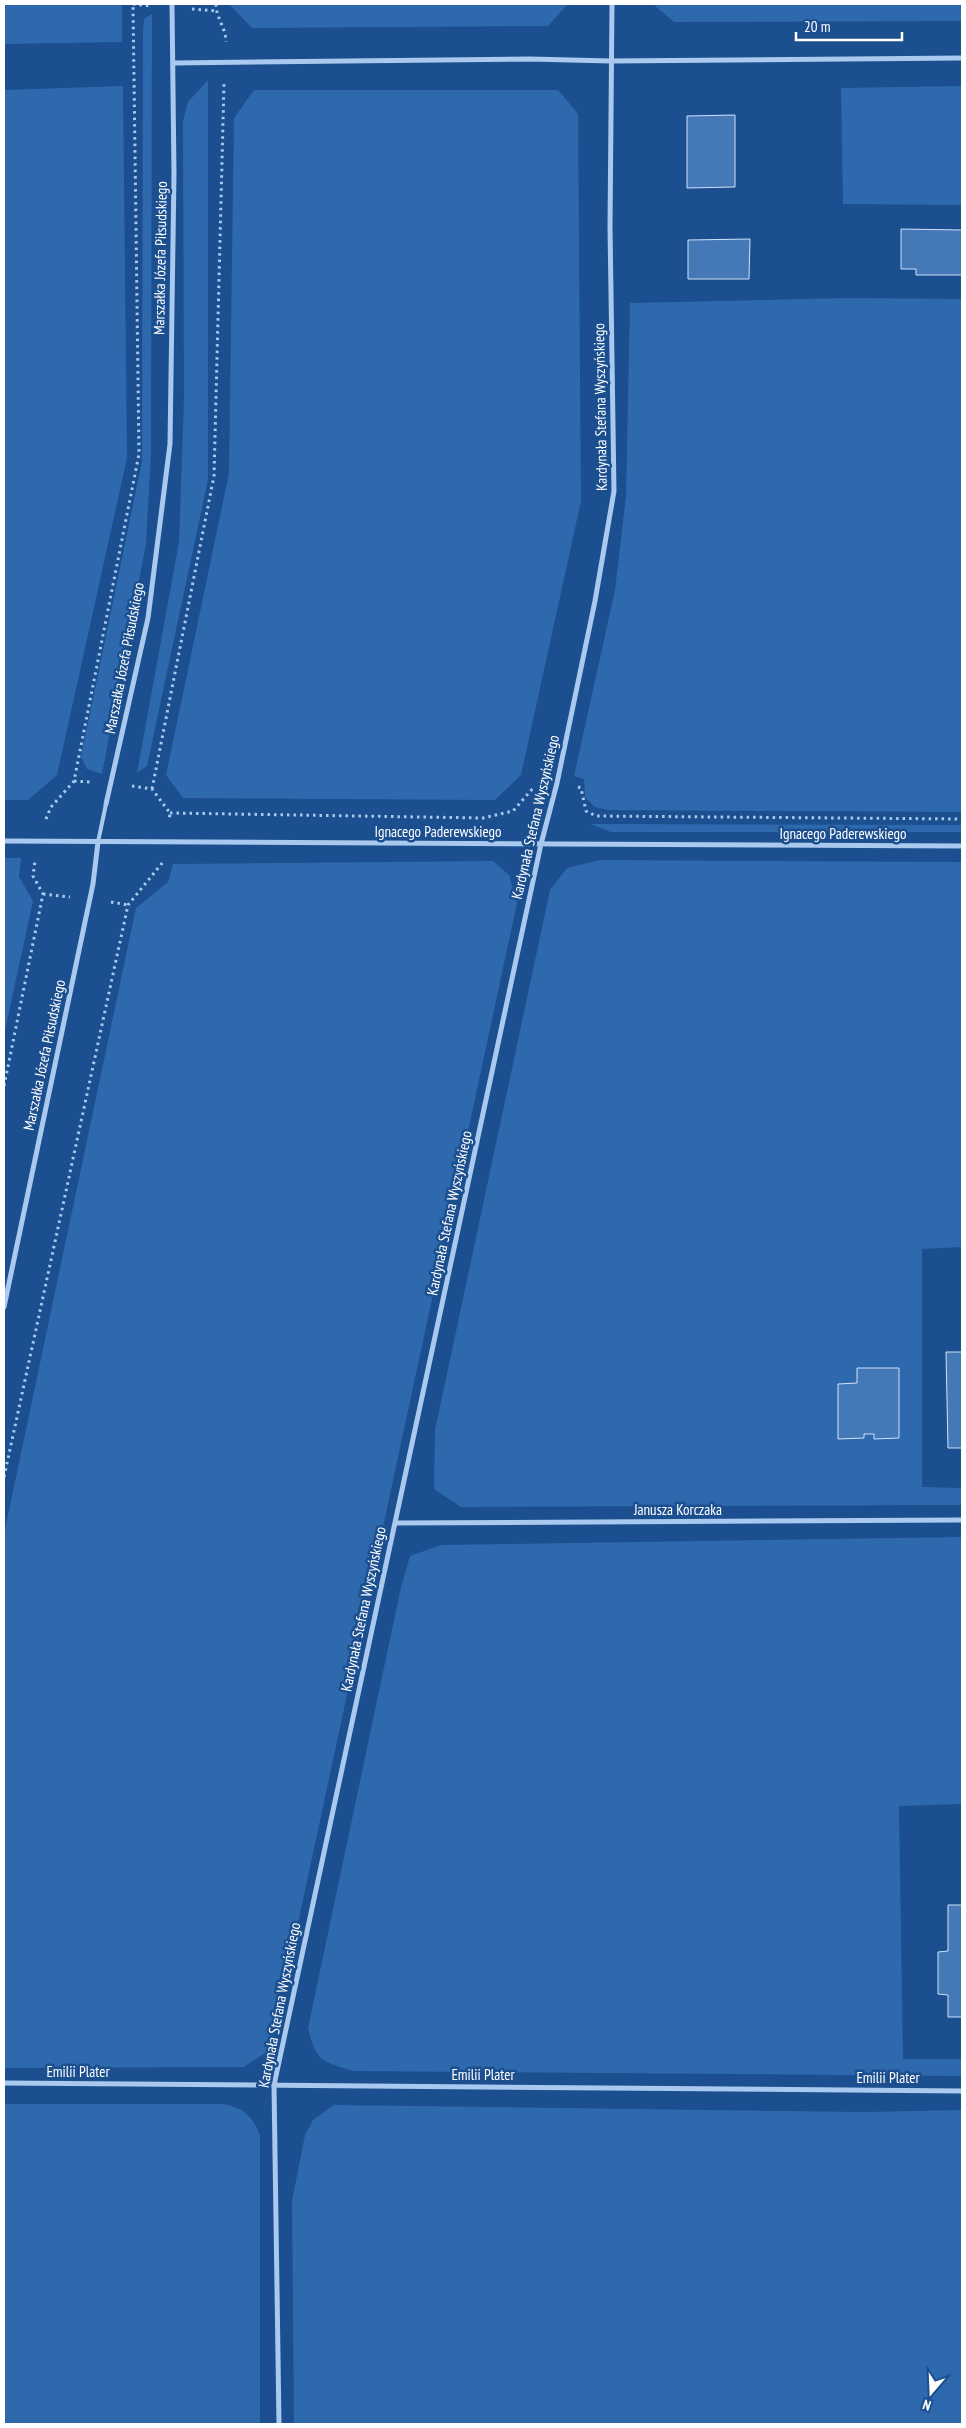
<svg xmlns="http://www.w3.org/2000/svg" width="966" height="2428" font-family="'PT Sans Narrow',sans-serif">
<rect width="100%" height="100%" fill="#1b4f8f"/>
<!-- green -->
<path fill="#2e69ad" d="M 4,4 L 122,4 L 122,42 L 4,44 Z
M 229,4 L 568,4 L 548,26 L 252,28 Z
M 653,4 L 962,4 L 962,21 L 674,22 Z
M 152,14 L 151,453 L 146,544 L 102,774 L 87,769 L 81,757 L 142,461 L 143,30 L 144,19 Z
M 208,80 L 208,480 L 147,766 L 137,773 L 179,542 L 184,398 L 183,121 L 188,102 Z
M 123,86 L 127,458 L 57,775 L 28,800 L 4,800 L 4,90 Z
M 962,86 L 962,205 L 843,204 L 841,88 Z
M 254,90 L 558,90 L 578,114 L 581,501 L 521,775 L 495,800 L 183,798 L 166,775 L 229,473 L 234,118 Z
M 845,298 L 962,299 L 962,812 L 608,810 L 595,807 L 585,797 L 584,779 L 574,776 L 615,590 L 626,496 L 630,303 Z
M 590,824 L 962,825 L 962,832 L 611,832 Z
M 4,858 L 21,858 L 19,877 L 33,901 L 4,1035 Z
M 600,860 L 962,862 L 962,1247 L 922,1249 L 922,1487 L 962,1488 L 962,1505 L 461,1507 L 434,1489 L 435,1430 L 550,890 L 567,868 Z
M 493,861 L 509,875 L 517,903 L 271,2049 L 244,2067 L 4,2068 L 4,1534 L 136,908 L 168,882 L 173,864 Z
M 962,1537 L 962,1804 L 899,1806 L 903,2059 L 962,2059 L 962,2076 L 353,2071 C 322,2062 316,2061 308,2028 L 401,1587 L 410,1556 L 441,1545 Z
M 4,2104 L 223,2104 C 245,2109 251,2114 260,2135 L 260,2424 L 4,2424 Z
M 334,2105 L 865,2112 L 962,2110 L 962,2424 L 294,2424 L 292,2201 L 305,2135 L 313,2120 Z"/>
<!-- building -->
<path fill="#4478b7" stroke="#cfe3fa" d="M 735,115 L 735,187 L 687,188 L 687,116 Z
M 901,229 L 962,230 L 962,275 L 916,275 L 916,269 L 901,269 Z
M 750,239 L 749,279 L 688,279 L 688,240 Z
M 946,1352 L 962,1352 L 962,1448 L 948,1448 Z
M 857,1368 L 899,1368 L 899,1438 L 874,1439 L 874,1434 L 864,1434 L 864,1438 L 838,1439 L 838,1384 L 857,1383 Z
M 948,1905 L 962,1905 L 962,2017 L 948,2017 L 948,1995 L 938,1994 L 938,1952 L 948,1951 Z"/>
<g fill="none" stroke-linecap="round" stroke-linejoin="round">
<!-- path -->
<path stroke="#a9c9ee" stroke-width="3" stroke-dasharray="2.5 4" stroke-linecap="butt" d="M 133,4 L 151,6
M 216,4 C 216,18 226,28 226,42
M 192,9 L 216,11
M 74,781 L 91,782
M 132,786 L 152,789 L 170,813 L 169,821
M 578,787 L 581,788 L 586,811 L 596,816 L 962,819
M 152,789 L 214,476 L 224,83
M 170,813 L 483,818 L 513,811 L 534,787
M 46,819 L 51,807 L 74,781 L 139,454 L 133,4
M 43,894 L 70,897
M 111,902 L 128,905
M 4,1086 L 43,894 L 33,876 L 35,861
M 4,1477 L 128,905 L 163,862"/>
<!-- service -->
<path stroke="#a9c9ee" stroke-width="4" d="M 98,842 L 106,804"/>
<!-- minor -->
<path stroke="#a9c9ee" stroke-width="5" d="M 173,63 L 530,59 L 611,61 L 962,58
M 106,804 L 148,618 L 170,444 L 174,174 L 172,4
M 4,841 L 962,846
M 4,1307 L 93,884 L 98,842
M 395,1523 L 962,1520
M 4,2083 L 962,2091
M 279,2424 L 274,2085 L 541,844 L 557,783 L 595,601 L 614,491 L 610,227 L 612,4"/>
</g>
<g text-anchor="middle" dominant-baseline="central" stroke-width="5" stroke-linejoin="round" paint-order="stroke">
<!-- street labels -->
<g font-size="15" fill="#fff" stroke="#1b4f8f">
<text transform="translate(160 258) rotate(-89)">Marszałka Józefa Piłsudskiego</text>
<text transform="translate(600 407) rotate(-91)">Kardynała Stefana Wyszyńskiego</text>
<text transform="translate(124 658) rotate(-79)">Marszałka Józefa Piłsudskiego</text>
<text transform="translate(535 817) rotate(-77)">Kardynała Stefana Wyszyńskiego</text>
<text x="438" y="831">Ignacego Paderewskiego</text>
<text x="843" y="833">Ignacego Paderewskiego</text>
<text transform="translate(44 1055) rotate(-78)">Marszałka Józefa Piłsudskiego</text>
<text transform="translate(449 1213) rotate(-78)">Kardynała Stefana Wyszyńskiego</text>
<text x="678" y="1509">Janusza Korczaka</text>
<text transform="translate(363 1609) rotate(-78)">Kardynała Stefana Wyszyńskiego</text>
<text transform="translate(279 2005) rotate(-79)">Kardynała Stefana Wyszyńskiego</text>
<text x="78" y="2071">Emilii Plater</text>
<text x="483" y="2074">Emilii Plater</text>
<text x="888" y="2077">Emilii Plater</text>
</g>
</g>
<!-- border -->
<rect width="966" height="2428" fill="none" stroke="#ffffff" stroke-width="10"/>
<!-- north arrow -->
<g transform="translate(931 2393) rotate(199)" stroke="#1b4f8f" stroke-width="4" paint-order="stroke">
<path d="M0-4L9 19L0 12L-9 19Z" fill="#ffffff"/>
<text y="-8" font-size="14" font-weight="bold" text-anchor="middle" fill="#ffffff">N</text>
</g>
<!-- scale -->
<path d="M796 32v8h106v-8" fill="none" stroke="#ffffff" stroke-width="2.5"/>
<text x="804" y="32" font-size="15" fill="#ffffff" stroke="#1b4f8f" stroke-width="4" paint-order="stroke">20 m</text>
</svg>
